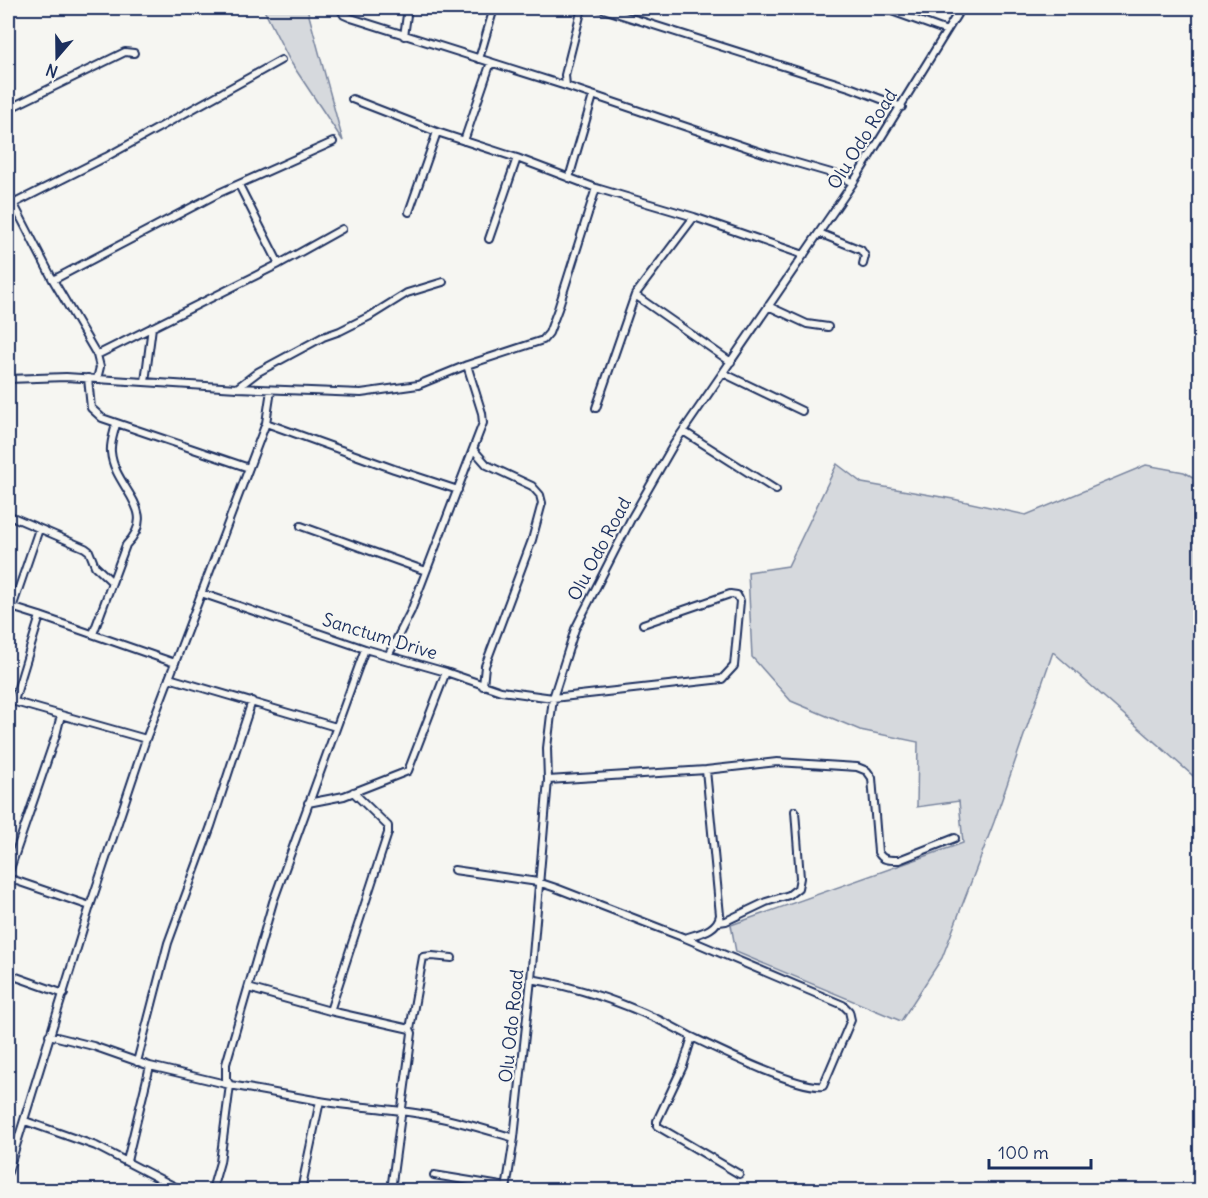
<svg xmlns="http://www.w3.org/2000/svg" width="1208" height="1198" font-family="Delius,sans-serif">
<rect width="100%" height="100%" fill="#f6f6f2"/>
<filter id="ink" filterUnits="userSpaceOnUse"><feTurbulence type="fractalNoise" baseFrequency=".0167" numOctaves="2"/><feDisplacementMap in="SourceGraphic" scale="12" xChannelSelector="R" yChannelSelector="G"/><feConvolveMatrix kernelMatrix="1 2 1 2 8 2 1 2 1" color-interpolation-filters="sRGB"/></filter>
<g filter="url(#ink)">
<!-- green -->
<path fill="#d6d9dd" stroke="#78849e" stroke-width="1.5" d="M 263,8 L 307,8 L 343,141 L 290,61 Z
M 837,464 L 862,483 L 953,499 L 1026,515 L 1146,465 L 1184,472 L 1200,481 L 1200,782 L 1053,652 L 994,822 L 942,958 L 901,1021 L 736,952 L 731,925 L 963,843 L 959,801 L 917,807 L 918,742 L 860,730 L 791,701 L 752,657 L 748,572 L 788,566 Z"/>
<g fill="none" stroke-linecap="round" stroke-linejoin="round">
<!-- street casing -->
<g stroke="#1b2f5e" stroke-width="10">
<path id="street" d="M 340,8 L 344,15 L 351,18 L 566,86 L 769,155 L 838,175 L 853,183
M 600,8 L 852,88 L 902,107
M 883,8 L 947,31
M 8,9 L 11,8
M 404,36 L 408,8
M 479,59 L 494,8
M 566,86 L 565,75 L 582,8
M 352,99 L 437,132 L 517,158 L 596,188 L 694,217 L 804,255
M 8,109 L 125,52 L 134,53
M 464,141 L 491,62
M 569,178 L 593,96
M 239,185 L 279,264
M 8,193 L 53,280 L 97,355 L 100,367 L 97,379
M 13,204 L 106,157 L 281,60
M 409,212 L 437,132
M 819,233 L 861,250 L 865,256 L 863,264
M 489,239 L 517,158
M 53,280 L 219,193 L 333,142
M 635,295 L 731,362
M 768,306 L 807,324 L 828,327
M 97,355 L 279,264 L 342,229
M 467,365 L 482,413 L 483,423 L 473,449 L 487,465 L 532,486 L 540,495 L 542,503 L 532,540 L 485,666 L 483,686
M 723,373 L 802,411
M 88,378 L 91,408 L 102,418 L 249,468
M 8,379 L 66,377 L 237,388 L 361,393 L 418,385 L 467,365 L 543,340 L 549,333 L 558,309 L 596,188
M 145,382 L 152,327
M 237,388 L 258,372 L 323,337 L 340,331 L 370,316 L 407,293 L 443,282
M 271,390 L 266,423 L 394,469 L 458,490
M 596,408 L 635,295 L 694,217
M 683,431 L 776,490
M 8,515 L 85,548 L 89,551 L 95,566 L 112,582
M 301,526 L 426,571
M 201,593 L 365,649 L 446,672 L 501,691 L 553,698 L 722,679 L 734,666 L 740,601 L 737,595 L 730,594 L 643,624
M 8,606 L 40,616
M 12,608 L 39,529
M 93,634 L 126,545 C 161,510 114,489 111,452 C 110,443 114,433 116,424
M 389,654 L 411,611 L 473,449
M 169,678 L 336,727
M 8,700 L 61,715
M 14,701 L 40,616 L 175,663
M 548,780 L 706,770 L 777,762 L 857,767 L 867,771 L 872,778 L 878,852 C 883,861 889,860 899,860 L 955,838
M 308,803 L 344,796 L 408,771 L 446,672
M 454,870 L 538,882 L 556,888 L 685,938 L 843,1005 L 849,1011 L 851,1020 L 823,1086 C 797,1089 719,1050 692,1037
M 8,875 L 56,735 L 61,715 L 146,739
M 8,878 L 90,906
M 719,922 L 726,921 L 766,902 L 789,895 L 798,888 L 800,878 L 795,811
M 685,938 C 699,933 717,931 720,915 L 706,770
M 8,974 L 64,994
M 531,979 C 588,989 642,1009 692,1037 L 683,1066 L 657,1121 L 657,1126 L 739,1174
M 248,988 L 330,1011 L 388,833 L 388,826 L 353,792
M 330,1011 L 410,1029 L 412,1033 L 391,1190
M 410,1029 L 423,957 L 432,956 L 452,958
M 49,1035 L 93,1046 L 150,1066 L 230,1085 L 320,1101
M 137,1062 L 168,943 L 211,826 L 252,701
M 25,1121 L 96,1146 L 181,1190
M 127,1161 L 150,1066
M 8,1172 L 90,906 L 146,739 L 266,423
M 434,1175 L 507,1187
M 212,1190 L 220,1162 L 230,1085 L 226,1079 L 226,1064 L 273,902 L 365,649
M 301,1190 L 320,1101 C 353,1107 387,1108 421,1114 C 453,1119 484,1129 514,1138
M 506,1190 L 514,1138 L 531,979 L 548,780 L 547,748 L 553,698 L 575,629 L 631,519 L 674,444 L 853,183 L 961,8"/>
</g>
<!-- street -->
<use href="#street" stroke="#f6f6f2" stroke-width="6"/>
</g>
</g>
<g text-anchor="middle" dominant-baseline="central" stroke-width="4.5" stroke-linejoin="round" paint-order="stroke">
<!-- street labels -->
<g font-size="18" fill="#1b2f5e" stroke="#f6f6f2">
<text transform="translate(862 139) rotate(-58)">Olu Odo Road</text>
<text transform="translate(599 549) rotate(-62)">Olu Odo Road</text>
<text transform="translate(380 636) rotate(17)">Sanctum Drive</text>
<text transform="translate(511 1026) rotate(-84)">Olu Odo Road</text>
</g>
</g>
<!-- margin -->
<rect width="1208" height="1198" fill="none" stroke="#f6f6f2" stroke-width="30"/>
<rect x="15" y="15" width="1178" height="1168" fill="none" stroke="#1b2f5e" stroke-width="2" filter="url(#ink)"/>
<!-- north arrow -->
<g transform="translate(57 57) rotate(200)" stroke="#f6f6f2" stroke-width="4.5" paint-order="stroke">
<path d="M0-4.5L10 22L0 15L-10 22Z" fill="#1b2f5e"/>
<text y="-9" font-size="16" font-weight="bold" text-anchor="middle" fill="#1b2f5e">N</text>
</g>
<!-- scale -->
<path d="M989 1159v9h102v-9" fill="none" stroke="#1b2f5e" stroke-width="3"/>
<text x="998" y="1159" font-size="18" fill="#1b2f5e" stroke="#f6f6f2" stroke-width="4.5" paint-order="stroke">100 m</text>
</svg>
